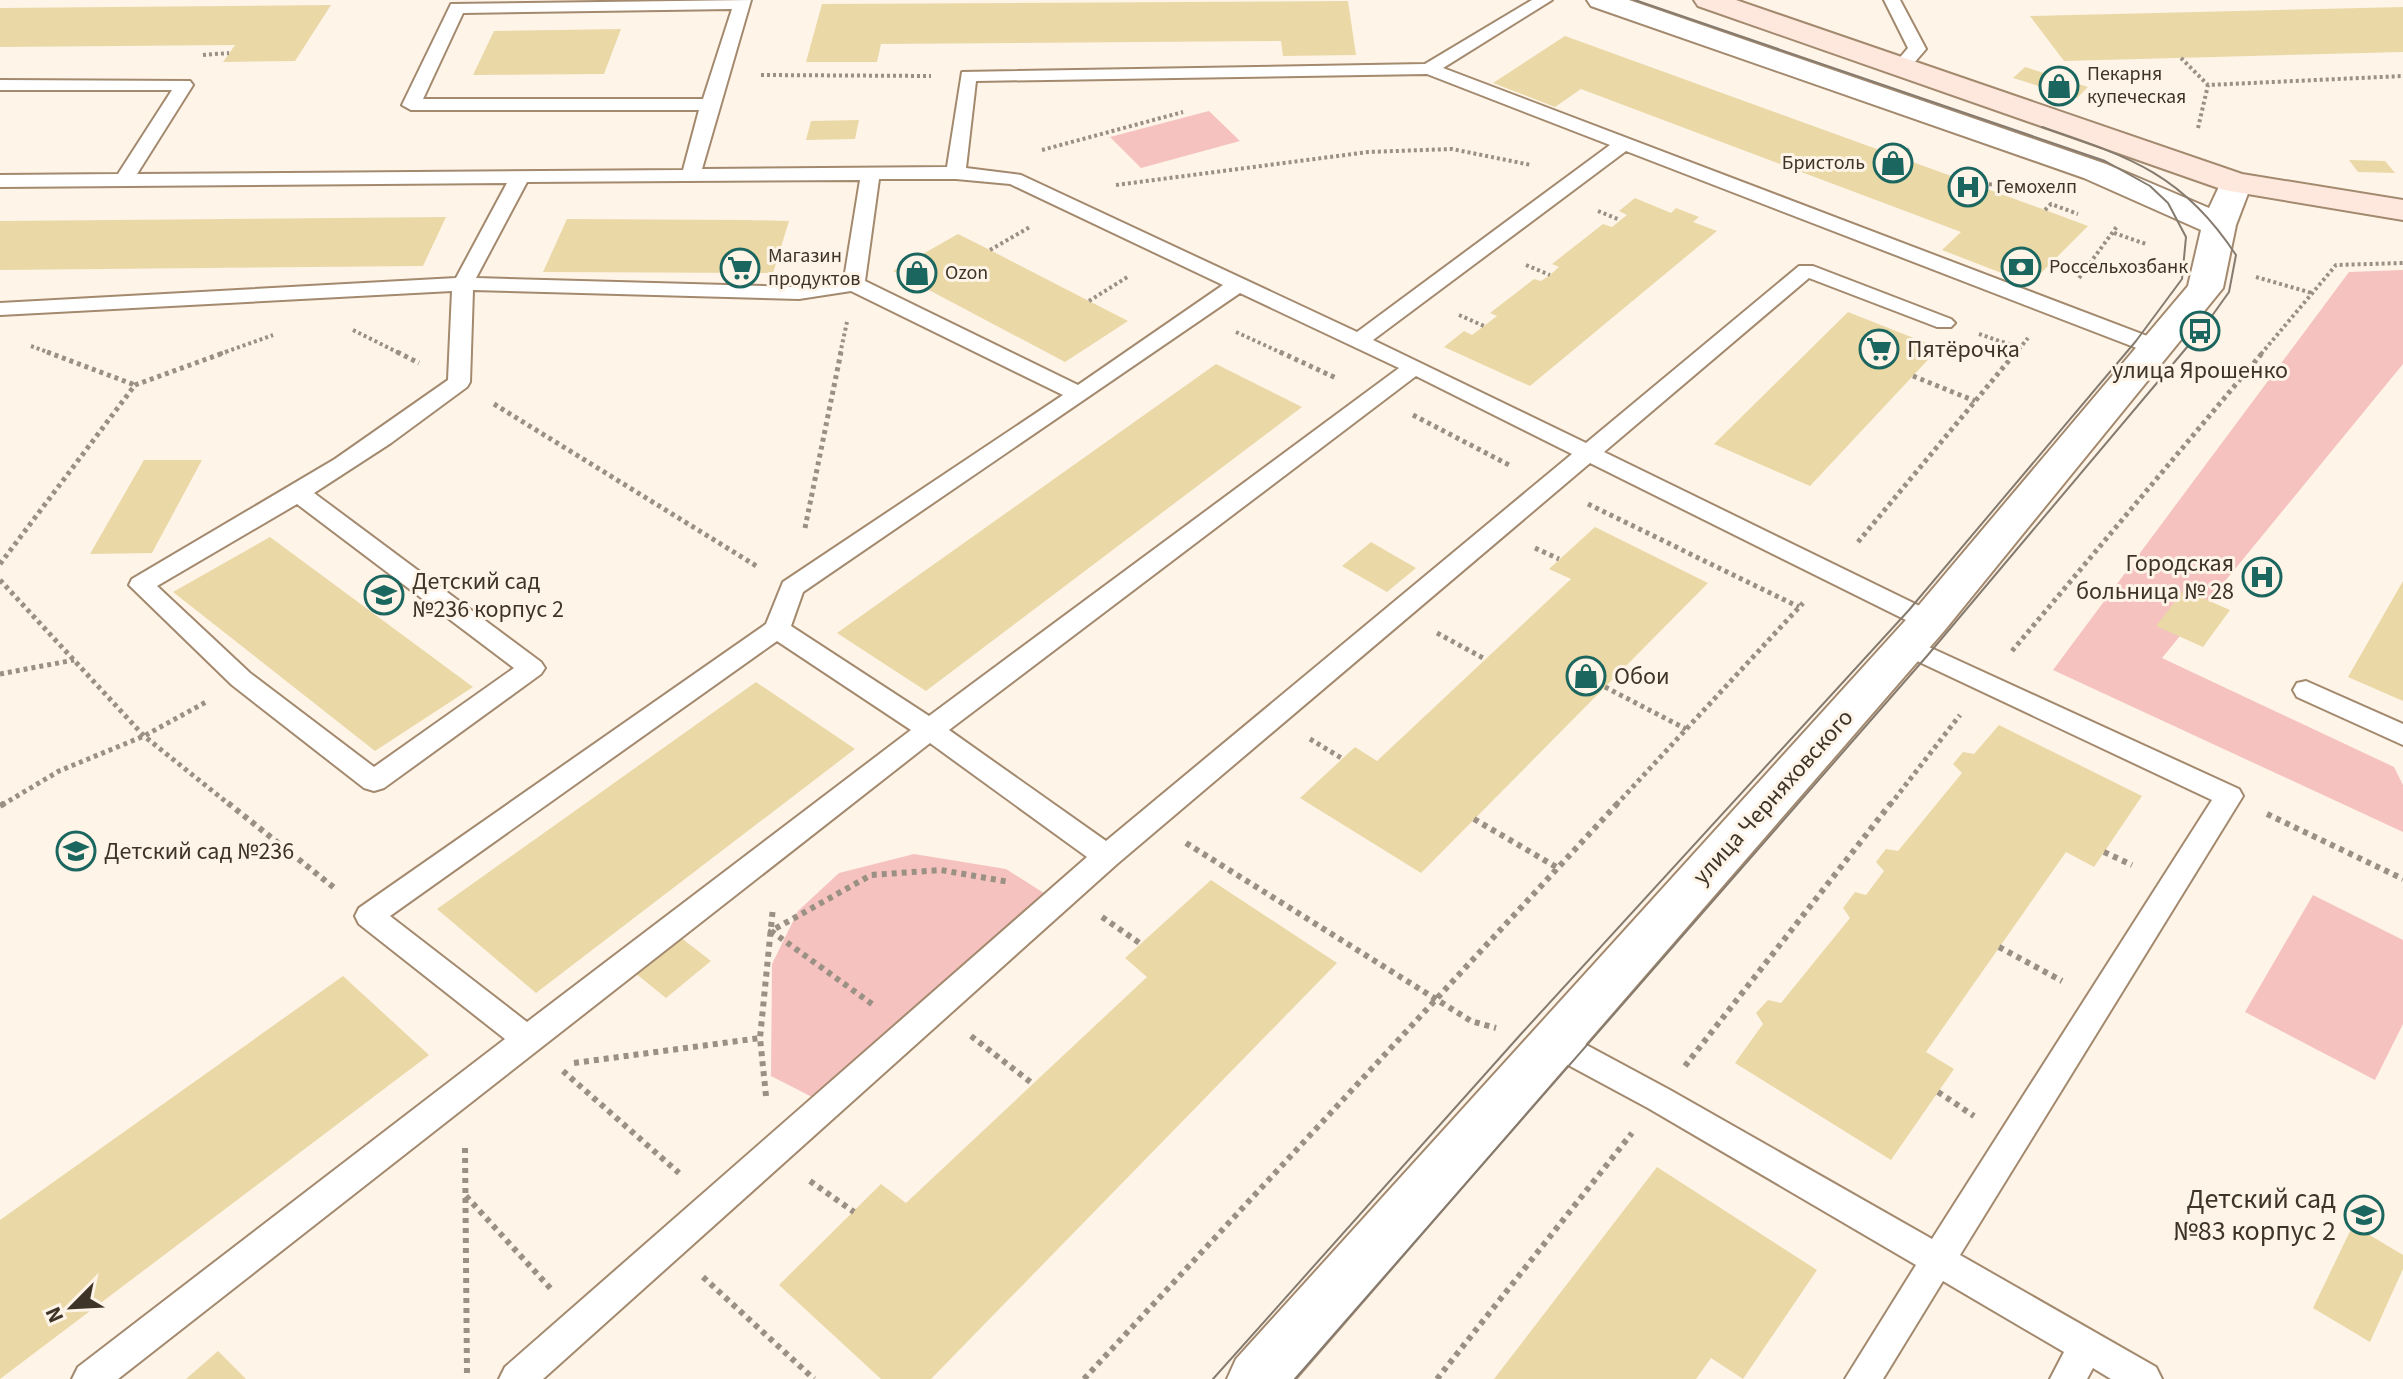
<svg xmlns="http://www.w3.org/2000/svg" width="2403" height="1379" font-family="'Source Sans 3',sans-serif">
<rect width="100%" height="100%" fill="#fff4e8"/>
<!-- green -->
<path fill="#f5c2c0" d="M 1209,111 L 1240,141 L 1141,168 L 1110,137 Z
M 2403,270 L 2403,364 L 2162,658 L 2394,767 L 2403,785 L 2403,832 L 2053,670 L 2349,272 Z
M 914,854 L 1006,869 L 1050,897 L 816,1099 L 771,1076 L 772,964 L 798,911 L 839,873 Z
M 2313,895 L 2403,940 L 2403,1024 L 2375,1080 L 2245,1012 Z"/>
<!-- building -->
<path fill="#ead9a7" d="M 1348,1 L 1356,55 L 1283,56 L 1281,41 L 881,44 L 877,62 L 806,62 L 822,4 Z
M 331,5 L 295,61 L 223,62 L 235,45 L 0,47 L 0,8 Z
M 2403,7 L 2403,52 L 2064,61 L 2030,16 Z
M 621,29 L 604,74 L 473,75 L 494,31 Z
M 1565,36 L 2045,210 L 2088,226 L 2030,284 L 1942,250 L 1961,232 L 1581,89 L 1555,107 L 1493,83 Z
M 2025,67 L 2088,87 L 2077,98 L 2013,78 Z
M 859,120 L 855,139 L 806,140 L 811,121 Z
M 2349,160 L 2385,161 L 2395,173 L 2358,172 Z
M 1635,198 L 1671,213 L 1676,208 L 1699,217 L 1693,222 L 1717,231 L 1530,386 L 1444,347 L 1464,331 L 1472,335 L 1497,316 L 1490,313 L 1534,279 L 1541,281 L 1550,275 L 1559,267 L 1552,264 L 1603,224 L 1612,227 L 1627,215 L 1619,211 Z
M 446,217 L 423,266 L 0,270 L 0,221 Z
M 567,219 L 747,220 L 789,221 L 773,273 L 543,272 Z
M 958,234 L 990,250 L 1128,321 L 1065,362 L 893,271 Z
M 1848,312 L 1939,348 L 1810,486 L 1714,444 Z
M 1216,364 L 1302,407 L 926,691 L 837,633 Z
M 144,460 L 202,460 L 152,553 L 90,554 Z
M 1595,527 L 1708,583 L 1421,873 L 1300,798 L 1355,747 L 1377,761 L 1571,579 L 1549,569 Z
M 270,537 L 473,687 L 375,751 L 173,592 Z
M 1371,542 L 1416,568 L 1387,592 L 1342,566 Z
M 2403,581 L 2403,701 L 2348,677 Z
M 2184,590 L 2230,610 L 2203,647 L 2156,626 Z
M 756,682 L 855,749 L 536,993 L 437,909 Z
M 1999,725 L 2142,796 L 2094,867 L 2066,852 L 1926,1052 L 1954,1069 L 1891,1160 L 1735,1063 L 1763,1024 L 1756,1013 L 1768,1000 L 1781,1003 L 1850,918 L 1843,908 L 1855,892 L 1866,895 L 1884,871 L 1876,862 L 1886,849 L 1898,851 L 1962,773 L 1953,764 L 1963,752 L 1974,754 Z
M 1211,880 L 1337,963 L 931,1379 L 881,1379 L 779,1285 L 881,1184 L 906,1203 L 1147,977 L 1125,958 Z
M 680,937 L 711,961 L 666,998 L 635,973 Z
M 343,976 L 429,1055 L 0,1379 L 0,1220 Z
M 1657,1167 L 1817,1270 L 1743,1379 L 1711,1358 L 1696,1379 L 1494,1379 Z
M 2353,1225 L 2403,1255 L 2403,1269 L 2370,1342 L 2313,1308 Z
M 218,1351 L 246,1379 L 186,1379 Z"/>
<g fill="none" stroke-linecap="round" stroke-linejoin="round">
<!-- lane casing -->
<g stroke="#a3896e" stroke-width="4">
<path id="lane" d="M 751,0 L 702,169 L 947,167 L 962,72 L 1425,64 L 1532,0 L 1552,0 L 1443,68 L 2163,342 L 2166,347 L 2163,352 L 2147,352 L 1626,151 L 1373,340 L 1586,443 L 1799,266 L 1813,266 L 1951,319 L 1955,323 L 1951,327 L 1937,327 L 1809,278 L 1604,452 L 1938,615 L 1942,621 L 1938,627 L 1929,630 L 1920,627 L 1590,463 L 1117,864 L 543,1379 L 499,1379 L 505,1367 L 1087,857 L 930,743 L 118,1379 L 72,1379 L 78,1367 L 505,1039 L 359,924 L 355,916 L 359,908 L 766,624 L 783,582 L 1063,395 L 851,291 L 799,299 L 473,290 L 470,382 L 467,387 L 391,443 L 314,493 L 541,662 L 545,668 L 541,674 L 384,788 L 374,791 L 364,788 L 232,685 L 129,585 L 132,579 L 335,459 L 448,380 L 452,291 L 0,315 L 0,303 L 456,278 L 507,183 L 0,187 L 0,175 L 118,174 L 172,90 L 0,90 L 0,80 L 190,81 L 193,85 L 137,174 L 683,170 L 699,110 L 411,110 L 402,105 L 451,4 ZM 732,9 L 703,99 L 423,99 L 463,13 ZM 1427,74 L 1610,145 L 1357,332 L 1021,175 L 966,168 L 976,81 ZM 879,179 L 956,179 L 1010,184 L 1223,285 L 1078,385 L 865,281 ZM 860,180 L 844,279 L 799,287 L 476,278 L 527,182 ZM 1240,293 L 1399,368 L 929,716 L 791,626 L 803,592 ZM 1416,376 L 1572,454 L 1106,841 L 949,730 ZM 297,504 L 514,668 L 374,767 L 250,673 L 157,586 ZM 777,641 L 911,730 L 527,1022 L 390,916 Z
M 1884,0 L 1900,0 L 1926,49 L 1907,71 L 1895,71 L 1892,67 L 1908,48 Z
M 1907,637 L 2239,789 L 2243,796 L 1960,1255 L 2156,1367 L 2162,1379 L 2111,1379 L 2093,1368 L 2087,1379 L 2050,1379 L 2064,1352 L 1943,1281 L 1883,1379 L 1845,1379 L 1916,1265 L 1648,1108 L 1544,1052 L 1540,1043 L 1544,1034 L 1555,1030 L 1566,1034 L 1670,1090 L 1932,1239 L 2212,800 L 1898,652 L 1894,646 L 1898,640 Z
M 2306,681 L 2403,724 L 2403,745 L 2297,697 L 2293,690 L 2297,683 Z"/>
</g>
<!-- street casing -->
<g stroke="#a3896e" stroke-width="4">
<path id="street" d="M 1587,0 L 1629,0 L 2106,164 L 2209,208 L 2224,176 L 2236,173 L 2248,176 L 2252,183 L 2236,225 L 2223,288 L 1944,631 L 1295,1379 L 1227,1379 L 1236,1359 L 1914,611 L 2188,286 L 2201,230 L 2084,178 L 1591,6 Z"/>
</g>
<!-- secondary casing -->
<g stroke="#a3896e" stroke-width="4">
<path id="secondary" d="M 1694,0 L 1736,0 L 2242,174 L 2403,200 L 2403,220 L 2224,190 L 1698,6 Z"/>
</g>
<!-- path-far2 -->
<path stroke="#9b9084" stroke-width="4" stroke-dasharray="3 3" stroke-linecap="butt" d="M 203,55 L 229,53
M 2181,58 L 2208,85
M 761,75 L 931,76
M 2198,128 L 2208,85 L 2403,76
M 1042,150 L 1183,112
M 1899,157 L 1909,149
M 1971,183 L 2000,185
M 1116,185 L 1368,152 L 1452,149 L 1531,165
M 2045,210 L 2051,204 L 2078,214
M 1598,211 L 1620,220
M 2114,233 L 2146,244
M 990,250 L 1030,227
M 1526,265 L 1550,275
M 2256,277 L 2312,293
M 2079,278 L 2118,225
M 1089,301 L 1129,276
M 1459,315 L 1484,326
M 353,330 L 401,354
M 1236,332 L 1284,354
M 1979,334 L 2020,348
M 31,346 L 53,354
M 220,354 L 273,335
M 840,354 L 847,322
M 2015,354 L 2028,338
M 2261,354 L 2336,265 L 2403,263"/>
<!-- path-far1 -->
<path stroke="#9b9084" stroke-width="5" stroke-dasharray="4 4" stroke-linecap="butt" d="M 47,352 L 135,385
M 397,352 L 419,363
M 1280,352 L 1336,378
M 1913,376 L 1975,401
M 494,404 L 758,567
M 1413,415 L 1511,466
M 1588,504 L 1799,607
M 805,528 L 841,352
M 1858,542 L 2016,352
M 1535,548 L 1559,559
M 0,564 L 135,385 L 226,352
M 0,580 L 144,736 L 230,805
M 1437,633 L 1485,659
M 2012,651 L 2263,352
M 0,674 L 74,660
M 1605,687 L 1686,729
M 1310,739 L 1343,759
M 2,805 L 59,771 L 144,736 L 206,702
M 1616,805 L 1803,603
M 1890,805 L 1960,715"/>
<!-- path -->
<path stroke="#9b9084" stroke-width="6" stroke-dasharray="5 5" stroke-linecap="butt" d="M 228,803 L 337,890
M 0,806 L 5,803
M 2267,814 L 2403,879
M 1474,819 L 1558,868
M 1186,843 L 1471,1021 L 1496,1028
M 2104,852 L 2132,865
M 1102,917 L 1141,944
M 1999,947 L 2062,981
M 872,1004 L 771,931 L 871,875 L 941,870 L 1009,882
M 971,1036 L 1033,1084
M 574,1063 L 760,1038
M 1685,1066 L 1891,803
M 563,1071 L 679,1173
M 1938,1092 L 1974,1116
M 766,1096 L 760,1038 L 773,907
M 465,1148 L 467,1374
M 810,1181 L 854,1212
M 466,1196 L 551,1289
M 703,1277 L 814,1379
M 1084,1379 L 1618,803
M 1437,1379 L 1632,1133"/>
<!-- lane -->
<use href="#lane" fill="#fff" fill-rule="evenodd"/>
<!-- street -->
<use href="#street" fill="#fff" fill-rule="evenodd"/>
<!-- secondary -->
<use href="#secondary" fill="#fee7dd" fill-rule="evenodd"/>
<!-- tram -->
<path stroke="#867b6f" stroke-width="2" d="M 1213,1379 L 1521,1034 L 1909,610 L 2136,341 L 2182,279 L 2186,237 L 2168,203 L 2150,186 L 2105,161 L 1635,0
M 1295,1379 L 1927,656 L 2204,327 L 2229,292 L 2236,255 C 2183,174 2130,157 2042,127"/>
</g>
<!-- icons -->
<defs>
<g id="shop-ring" transform="scale(2)"><circle r="9.5" fill="#fff4e8" stroke="#1b665f" stroke-width="1.5"/><path d="M-5-2.5h2.3a2.7 3.5 0 0 1 5.4 0H5L5.5 6h-11ZM-1.5-2.5h3a1.5 2.3 0 0 0-3 0Z" fill="#1b665f"/></g>
<g id="hospital-ring" transform="scale(2)"><circle r="9.5" fill="#fff4e8" stroke="#1b665f" stroke-width="1.5"/><path d="M-5-5h3v3.5h4V-5h3V5h-3V1.5h-4V5h-3Z" fill="#1b665f"/></g>
<g id="bank-ring" transform="scale(2)"><circle r="9.5" fill="#fff4e8" stroke="#1b665f" stroke-width="1.5"/><path d="M-6-4H6V4H-6ZM0-2.3a2.3 2.3 0 1 0 0 4.6a2.3 2.3 0 1 0 0-4.6Z" fill="#1b665f"/></g>
<g id="supermarket-ring" transform="scale(2)"><circle r="9.5" fill="#fff4e8" stroke="#1b665f" stroke-width="1.5"/><path d="M-6-5.5h2.5l.6 2H6L4.5 2H-2.5L-4.4-4H-6ZM-1.5 3.2a1.3 1.3 0 1 0 .1 0ZM3 3.2a1.3 1.3 0 1 0 .1 0Z" fill="#1b665f"/></g>
<g id="bus-ring" transform="scale(2)"><circle r="9.5" fill="#fff4e8" stroke="#1b665f" stroke-width="1.5"/><path d="M-5-6H5V4H4V6H2V4H-2V6H-4V4H-5ZM-3.5-4V0h7V-4ZM-3.5 1.2v1.5H-2V1.2ZM2 1.2v1.5H3.5V1.2Z" fill="#1b665f"/></g>
<g id="school-ring" transform="scale(2)"><circle r="9.5" fill="#fff4e8" stroke="#1b665f" stroke-width="1.5"/><path d="M0-5L7-2L0 1L-7-2ZM-4 1L0 2.5L4 1V4Q0 6-4 4Z" fill="#1b665f"/></g>
</defs>
<g fill-rule="evenodd">
<use href="#shop-ring" x="2059" y="86"/>
<use href="#shop-ring" x="1893" y="163"/>
<use href="#hospital-ring" x="1968" y="187"/>
<use href="#bank-ring" x="2021" y="267"/>
<use href="#supermarket-ring" x="740" y="268"/>
<use href="#shop-ring" x="917" y="273"/>
<use href="#bus-ring" x="2200" y="331"/>
<use href="#supermarket-ring" x="1879" y="349"/>
<use href="#hospital-ring" x="2262" y="577"/>
<use href="#school-ring" x="384" y="595"/>
<use href="#shop-ring" x="1586" y="676"/>
<use href="#school-ring" x="76" y="851"/>
<use href="#school-ring" x="2364" y="1215"/>
</g>
<g text-anchor="middle" dominant-baseline="central" stroke-width="6" stroke-linejoin="round" paint-order="stroke">
<!-- far-poi labels -->
<g font-size="20" fill="#3f3428" stroke="#fff4e8" text-anchor="start">
<text x="2087" y="74">Пекарня<tspan x="2087" dy="23">купеческая</tspan></text>
<text x="1865" y="163" text-anchor="end">Бристоль</text>
<text x="1996" y="187">Гемохелп</text>
<text x="768" y="256">Магазин<tspan x="768" dy="23">продуктов</tspan></text>
<text x="2049" y="267">Россельхозбанк</text>
<text x="945" y="273">Ozon</text>
</g>
<!-- poi labels -->
<g font-size="24" fill="#3f3428" stroke="#fff4e8" text-anchor="start">
<text x="1907" y="349">Пятёрочка</text>
<text x="2200" y="370" text-anchor="middle">улица Ярошенко</text>
<text x="2234" y="563" text-anchor="end">Городская<tspan x="2234" dy="28">больница № 28</tspan></text>
<text x="412" y="581">Детский сад<tspan x="412" dy="28">№236 корпус 2</tspan></text>
<text x="1614" y="676">Обои</text>
<text x="104" y="851">Детский сад №236</text>
</g>
<!-- street labels -->
<g font-size="24" fill="#3f3428" stroke="#fff4e8">
<text transform="translate(1773 797) rotate(-48)">улица Черняховского</text>
</g>
<!-- near-poi labels -->
<g font-size="28" fill="#3f3428" stroke="#fff4e8" text-anchor="end">
<text x="2336" y="1199">Детский сад<tspan x="2336" dy="32">№83 корпус 2</tspan></text>
</g>
</g>
<!-- north arrow -->
<g transform="translate(72 1307) rotate(246)" stroke="#fff4e8" stroke-width="6" paint-order="stroke">
<path d="M0-6L14 30L0 20L-14 30Z" fill="#3f3428"/>
<text y="-12" font-size="22" font-weight="bold" text-anchor="middle" fill="#3f3428">N</text>
</g>
</svg>
